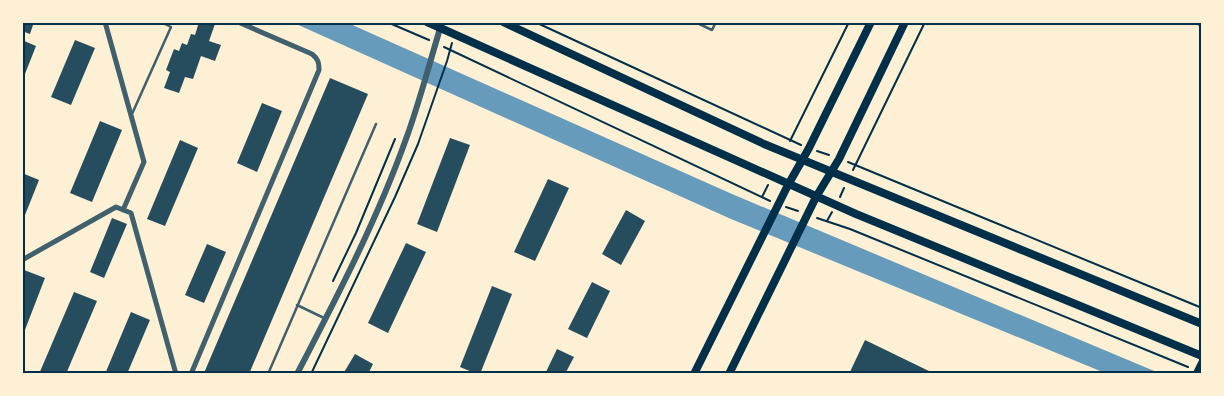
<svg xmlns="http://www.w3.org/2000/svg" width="1224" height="396" font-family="Commissioner,sans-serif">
<rect width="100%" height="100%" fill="#fdf0d5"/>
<!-- water -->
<path fill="#669bbc" d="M 294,23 L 348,23 L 732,194 L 1159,373 L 1105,373 L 731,219 Z"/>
<!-- building -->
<path fill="#264d5e" d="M 22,22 L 34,22 L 30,34 L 22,31 Z
M 199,22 L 211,22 L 215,24 L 209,41 L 221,45 L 215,61 L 201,56 L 193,79 L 185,77 L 179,93 L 164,88 L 170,72 L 166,70 L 174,49 L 179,51 L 182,43 L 187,45 L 191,34 L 195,35 Z
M 22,40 L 36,46 L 23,79 L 22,79 Z
M 75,40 L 95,48 L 71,105 L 51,97 Z
M 330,78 L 368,94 L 249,374 L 205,374 L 204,373 Z
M 262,103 L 282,111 L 257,172 L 237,163 Z
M 100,121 L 122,130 L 92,202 L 70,193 Z
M 450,138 L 470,145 L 437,232 L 417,224 Z
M 180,140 L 198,148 L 165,226 L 147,219 Z
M 22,173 L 39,180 L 23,220 L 22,220 Z
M 548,179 L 569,188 L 535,261 L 514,252 Z
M 626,210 L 645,221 L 621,265 L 602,254 Z
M 112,218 L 127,224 L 104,278 L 90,272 Z
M 406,243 L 426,252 L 388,333 L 368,323 Z
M 207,244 L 226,252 L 204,303 L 185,295 Z
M 24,270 L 45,278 L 23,335 L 22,273 Z
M 592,282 L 610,291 L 587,338 L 568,329 Z
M 492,286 L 512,294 L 480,374 L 477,374 L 460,367 Z
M 74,292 L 97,301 L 66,374 L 39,374 Z
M 131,312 L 150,320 L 127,374 L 105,374 Z
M 865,340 L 931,372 L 930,374 L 849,374 Z
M 557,349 L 574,357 L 565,374 L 545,374 Z
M 355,354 L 373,364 L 368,374 L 343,374 Z"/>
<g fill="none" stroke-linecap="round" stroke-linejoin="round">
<!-- path -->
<path stroke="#003049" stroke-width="2" d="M 387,22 L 429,40
M 535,22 L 801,145
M 444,47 L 770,201
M 790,141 L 849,22
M 817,151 L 829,155
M 848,162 L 1202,308
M 853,170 L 925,22
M 762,197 L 768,185
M 840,197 L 844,188
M 786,207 L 798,211
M 817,218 L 850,229 L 1188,367
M 827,221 L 832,212
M 333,281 L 356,233 L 395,139
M 311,374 L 395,197 L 418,144 L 447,61 L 452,43"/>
<!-- service -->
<path stroke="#3f606c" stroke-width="2.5" d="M 695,22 L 712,30 L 716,22
M 132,114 L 171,27 L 161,22
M 297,305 L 324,318
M 268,374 L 376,124"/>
<!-- minor -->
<path stroke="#3f606c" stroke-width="5" d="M 105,22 L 144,162 L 123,210
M 22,260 L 116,207 L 131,213 L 176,374
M 191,374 L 319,70 C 319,62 318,59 312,54 L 238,22"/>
<!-- tertiary -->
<path stroke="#3f606c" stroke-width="6" d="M 1198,22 L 1202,24
M 297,374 C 337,297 377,220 406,139 C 420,101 430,61 442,22"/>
<!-- secondary -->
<path stroke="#003049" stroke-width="7" d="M 1196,374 L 1202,362"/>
<!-- primary -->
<path stroke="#003049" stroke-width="8" d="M 427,22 L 856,214 L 1202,356
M 503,22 L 764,144 L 1202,324
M 694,374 L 788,185 L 809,148 L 871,22
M 729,374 L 816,197 L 839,159 L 905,22"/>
</g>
<!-- border -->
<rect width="1224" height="396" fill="none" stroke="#fdf0d5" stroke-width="48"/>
<rect x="24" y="24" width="1176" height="348" fill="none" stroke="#003049" stroke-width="2"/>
</svg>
